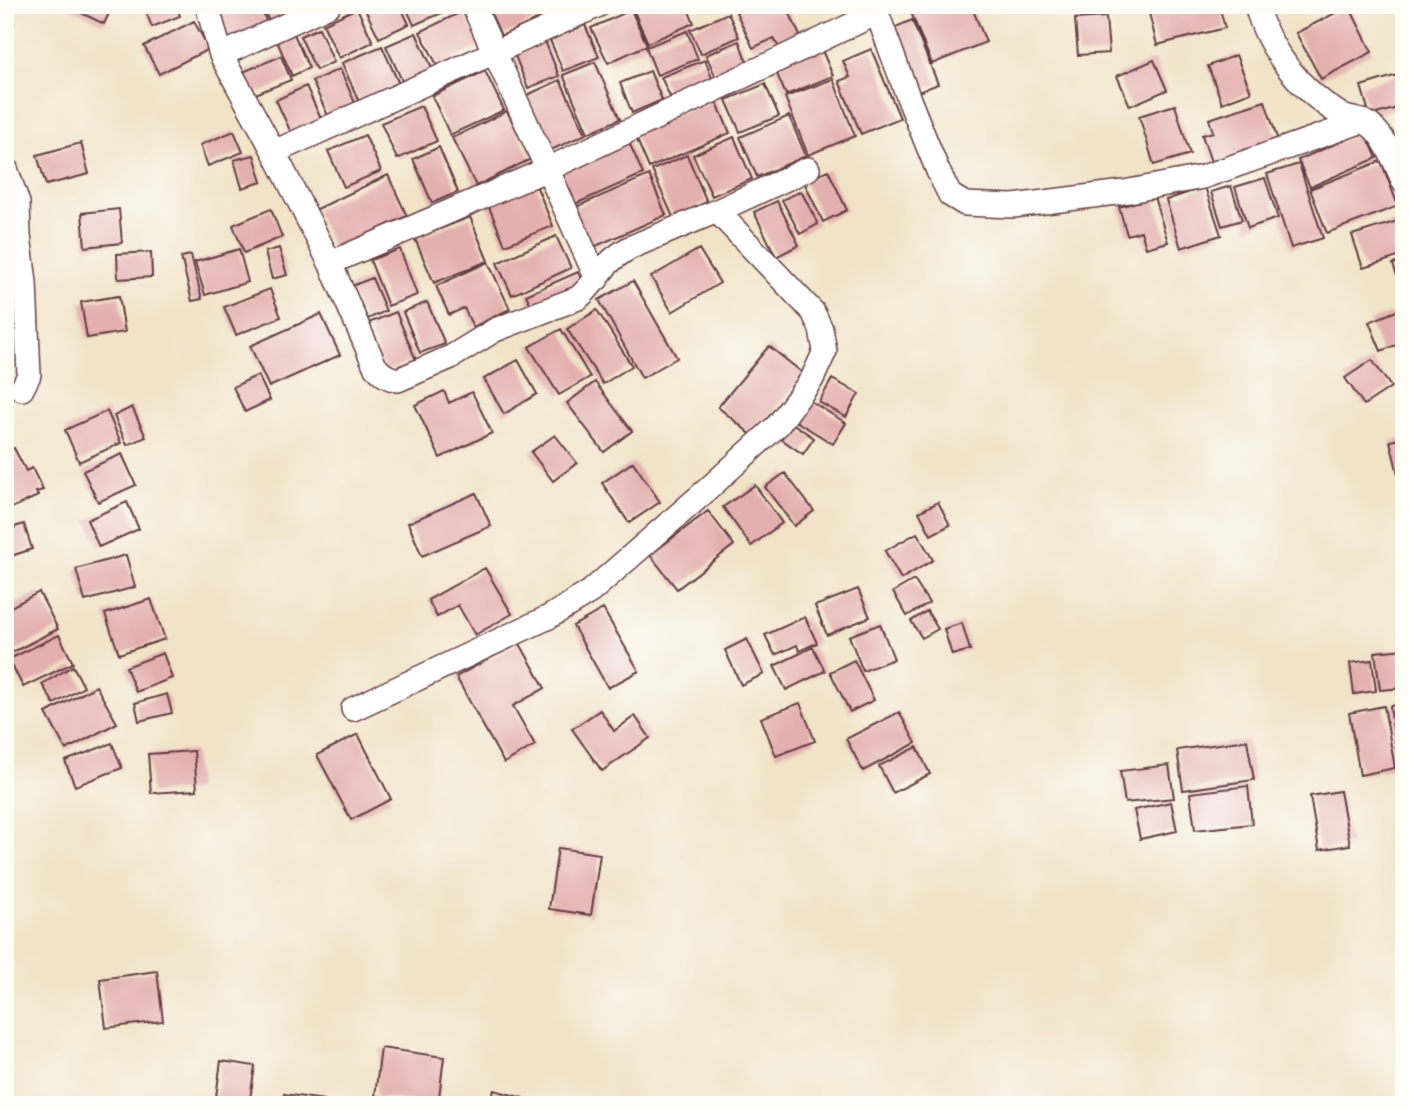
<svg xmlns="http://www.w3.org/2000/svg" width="1409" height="1110" font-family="'IM FELL Great Primer',serif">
<rect width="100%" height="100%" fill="#fdfcf7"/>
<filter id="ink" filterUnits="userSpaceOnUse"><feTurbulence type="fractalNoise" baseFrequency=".0143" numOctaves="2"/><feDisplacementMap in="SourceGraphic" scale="14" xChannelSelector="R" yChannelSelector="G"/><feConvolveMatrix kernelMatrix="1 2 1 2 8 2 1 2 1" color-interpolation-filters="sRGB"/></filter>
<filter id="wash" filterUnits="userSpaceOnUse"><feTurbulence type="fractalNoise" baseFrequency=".00686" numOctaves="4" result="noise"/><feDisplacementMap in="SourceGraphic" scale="28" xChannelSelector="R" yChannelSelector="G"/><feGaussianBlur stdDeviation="1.57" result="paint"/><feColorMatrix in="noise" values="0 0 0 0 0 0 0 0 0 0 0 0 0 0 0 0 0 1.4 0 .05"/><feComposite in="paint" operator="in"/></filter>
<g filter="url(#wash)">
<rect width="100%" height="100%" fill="#f1e3c7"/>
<g id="blocks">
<!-- building -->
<path fill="#e4b0af" d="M 5,5 L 7,5 L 14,24 L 5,27 Z
M 65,5 L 113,5 L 104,24 Z
M 162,5 L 176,5 L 180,16 L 152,27 L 146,12 Z
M 213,5 L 259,5 L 268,25 L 231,43 Z
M 261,5 L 299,5 L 301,11 L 271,25 Z
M 363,5 L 400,5 L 409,24 L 379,38 Z
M 405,5 L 449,5 L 451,9 L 414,25 Z
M 487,5 L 532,5 L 539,19 L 501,36 Z
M 539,5 L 567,5 L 544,16 Z
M 631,5 L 686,5 L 694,23 L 648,43 Z
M 749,5 L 786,5 L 801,38 L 779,48 L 774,38 L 753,48 L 736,12 Z
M 936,5 L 971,5 L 986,42 L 932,64 L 912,15 Z
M 1180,5 L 1219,5 L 1225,28 L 1157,45 L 1149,13 Z
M 1349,6 L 1372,52 L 1321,79 L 1296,33 Z
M 357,8 L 373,42 L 339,58 L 323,24 Z
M 631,10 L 647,45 L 608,63 L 591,28 Z
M 463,11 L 480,46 L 438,67 L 420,32 Z
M 728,13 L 739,37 L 701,54 L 690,30 Z
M 1106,17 L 1109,53 L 1078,55 L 1075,19 Z
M 912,20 L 938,84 L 916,93 L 891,29 Z
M 194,21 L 209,49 L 159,74 L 144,46 Z
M 585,25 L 599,57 L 563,71 L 550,40 Z
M 319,28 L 334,62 L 316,70 L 300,36 Z
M 687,31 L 698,59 L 657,75 L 646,47 Z
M 416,33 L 434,72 L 404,85 L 386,46 Z
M 294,34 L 309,68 L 292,76 L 277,41 Z
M 545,41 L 559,76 L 528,88 L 514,53 Z
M 739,41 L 748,65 L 716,78 L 706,55 Z
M 382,46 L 399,84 L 359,102 L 342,63 Z
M 821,48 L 833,76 L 786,95 L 774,67 Z
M 871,49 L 900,118 L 861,134 L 839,81 L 850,77 L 843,61 Z
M 1236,55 L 1251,92 L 1222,103 L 1208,66 Z
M 281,56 L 291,80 L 253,95 L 243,72 Z
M 705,60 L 713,81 L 670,97 L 661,77 Z
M 1154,60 L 1167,90 L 1130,106 L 1117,76 Z
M 595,62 L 620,119 L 588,133 L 563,75 Z
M 340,69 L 356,105 L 329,118 L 312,81 Z
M 485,71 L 504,110 L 450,135 L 432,96 Z
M 650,71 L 662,100 L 632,113 L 620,83 Z
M 1404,73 L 1404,106 L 1370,116 L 1361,86 Z
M 833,79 L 855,136 L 808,155 L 785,97 Z
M 560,80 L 586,134 L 551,150 L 525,96 Z
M 765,84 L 779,116 L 740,132 L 726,100 Z
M 306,86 L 322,121 L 292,135 L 276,100 Z
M 715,98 L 730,133 L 649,168 L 634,133 Z
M 1265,101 L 1279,144 L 1212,165 L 1202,135 L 1213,132 L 1209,119 Z
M 1175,105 L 1190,154 L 1154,165 L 1139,116 Z
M 421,106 L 437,141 L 397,159 L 381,123 Z
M 507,111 L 531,159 L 476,186 L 452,138 Z
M 789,116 L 806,156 L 757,177 L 740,137 Z
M 234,131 L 243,152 L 208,166 L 200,145 Z
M 1365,131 L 1377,158 L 1310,187 L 1298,160 Z
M 365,135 L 381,171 L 344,187 L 328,151 Z
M 734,137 L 752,179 L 712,196 L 693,155 Z
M 629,142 L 643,174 L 566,208 L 551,176 Z
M 81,143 L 89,174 L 46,185 L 37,155 Z
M 439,147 L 458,192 L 432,203 L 413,159 Z
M 254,155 L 262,182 L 242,188 L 234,160 Z
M 687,155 L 707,202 L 673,217 L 652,170 Z
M 1381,161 L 1398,206 L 1327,233 L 1310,189 Z
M 1299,164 L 1323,238 L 1291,248 L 1267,174 Z
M 828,170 L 847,210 L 823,222 L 804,182 Z
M 388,175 L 407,216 L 334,250 L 315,210 Z
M 649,175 L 666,215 L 587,250 L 569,210 Z
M 1265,178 L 1278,218 L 1248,228 L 1235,187 Z
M 536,185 L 553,226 L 505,245 L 488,205 Z
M 1231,186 L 1242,220 L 1222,226 L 1211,192 Z
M 1205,187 L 1221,235 L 1181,248 L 1166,200 Z
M 801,191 L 818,224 L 800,234 L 782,200 Z
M 1154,197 L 1168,242 L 1146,248 L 1141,231 L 1127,235 L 1119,207 Z
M 777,201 L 799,245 L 776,257 L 754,212 Z
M 119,209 L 122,243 L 85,247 L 82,213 Z
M 271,209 L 282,237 L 244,253 L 233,225 Z
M 470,217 L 488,261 L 434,283 L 415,239 Z
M 1404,219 L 1404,255 L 1363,268 L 1352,235 Z
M 556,236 L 571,268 L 512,295 L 497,263 Z
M 279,248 L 287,275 L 272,279 L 265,252 Z
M 239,249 L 248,282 L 205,295 L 195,262 Z
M 400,249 L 417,295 L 388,306 L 370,260 Z
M 699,249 L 720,283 L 672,312 L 651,277 Z
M 151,252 L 152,277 L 118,279 L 117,254 Z
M 191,255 L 202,299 L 192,301 L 181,257 Z
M 1404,261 L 1404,295 L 1403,295 L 1393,264 Z
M 488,262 L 510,309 L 473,327 L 464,308 L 449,315 L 436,286 Z
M 578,272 L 585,287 L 534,311 L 526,295 Z
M 372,278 L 386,311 L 363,321 L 349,287 Z
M 633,281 L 677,358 L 642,378 L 599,300 Z
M 270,289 L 281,317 L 236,335 L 224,307 Z
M 119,296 L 125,332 L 87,338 L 81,302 Z
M 427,302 L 445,344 L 420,353 L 403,312 Z
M 1404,308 L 1404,342 L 1381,351 L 1369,322 Z
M 597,310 L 632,366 L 603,384 L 567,329 Z
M 396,312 L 416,360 L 385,371 L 366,324 Z
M 321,314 L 340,355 L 269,387 L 250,346 Z
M 561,329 L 590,377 L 559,395 L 529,347 Z
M 769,346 L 804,374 L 753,436 L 718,407 Z
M 518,360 L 537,394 L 504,414 L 484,379 Z
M 1372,360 L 1391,387 L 1364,405 L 1345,378 Z
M 258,375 L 270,400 L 245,412 L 233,387 Z
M 832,379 L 859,394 L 846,417 L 819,402 Z
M 595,382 L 632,431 L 604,452 L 567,403 Z
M 444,391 L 449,403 L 472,392 L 492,433 L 440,458 L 415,405 Z
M 807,399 L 846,423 L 833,444 L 794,420 Z
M 132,407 L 146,437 L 127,445 L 114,416 Z
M 107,411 L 121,443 L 79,462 L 65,430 Z
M 792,423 L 814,438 L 803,454 L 781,439 Z
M 555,435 L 577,463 L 553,481 L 531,452 Z
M 1404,438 L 1404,481 L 1400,482 L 1390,441 Z
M 14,448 L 26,471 L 32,468 L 43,490 L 36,492 L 38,496 L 5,511 L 5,452 Z
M 122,454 L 136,485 L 98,502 L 83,471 Z
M 633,462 L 660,502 L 629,523 L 602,483 Z
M 785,473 L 814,511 L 794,526 L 765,487 Z
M 755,485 L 782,523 L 751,546 L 723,507 Z
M 476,493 L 491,526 L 422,556 L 408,523 Z
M 127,502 L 139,529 L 99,547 L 87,520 Z
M 938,502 L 950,525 L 931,535 L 919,512 Z
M 708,511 L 734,545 L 677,589 L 650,555 Z
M 24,524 L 32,549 L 5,558 L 5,530 Z
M 917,533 L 933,560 L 901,579 L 885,551 Z
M 126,555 L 135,587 L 85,601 L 76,569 Z
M 485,568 L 512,614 L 475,635 L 458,605 L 437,617 L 428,600 Z
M 914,580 L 929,603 L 907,616 L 893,592 Z
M 858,589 L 870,617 L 827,635 L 815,606 Z
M 39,592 L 58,629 L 5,656 L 5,610 Z
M 151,599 L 165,639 L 119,654 L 105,614 Z
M 603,609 L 639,671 L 608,688 L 573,626 Z
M 927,611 L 938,629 L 922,638 L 911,621 Z
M 805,617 L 817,643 L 799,651 L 797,645 L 775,655 L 765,635 Z
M 962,623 L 970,650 L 952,655 L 944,629 Z
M 880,624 L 894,659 L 863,671 L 849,636 Z
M 59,635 L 73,663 L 23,687 L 9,659 Z
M 747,639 L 764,674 L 741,685 L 725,650 Z
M 519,642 L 545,688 L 513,706 L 535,745 L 504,763 L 456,677 Z
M 813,647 L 825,671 L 786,690 L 774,666 Z
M 1404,649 L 1404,688 L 1380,690 L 1375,652 Z
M 163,653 L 172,678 L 136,692 L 126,667 Z
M 854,660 L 874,700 L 850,712 L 830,672 Z
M 1372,660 L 1376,691 L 1354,694 L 1350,663 Z
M 73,666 L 84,687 L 54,704 L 42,684 Z
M 96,686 L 117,723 L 66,750 L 46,713 Z
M 167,694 L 172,713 L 139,721 L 135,703 Z
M 800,703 L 815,741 L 776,756 L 761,718 Z
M 1404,704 L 1404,757 L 1397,758 L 1390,706 Z
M 1384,706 L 1395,768 L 1360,775 L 1349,713 Z
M 600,710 L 614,731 L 635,716 L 650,738 L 602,771 L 572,729 Z
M 899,712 L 916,743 L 863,771 L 846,739 Z
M 358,734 L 391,799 L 351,820 L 317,755 Z
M 1247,740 L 1254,780 L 1183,790 L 1177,750 Z
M 112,743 L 122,768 L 75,786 L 65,761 Z
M 917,747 L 930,774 L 893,793 L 879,766 Z
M 194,751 L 197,790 L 151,793 L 148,754 Z
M 1169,765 L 1174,798 L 1125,803 L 1120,771 Z
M 1248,786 L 1252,824 L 1195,830 L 1190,793 Z
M 1340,791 L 1350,845 L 1319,850 L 1310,796 Z
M 1171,802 L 1177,831 L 1140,839 L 1134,810 Z
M 558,848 L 600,854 L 591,915 L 549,909 Z
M 157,971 L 163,1021 L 106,1028 L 100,979 Z
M 381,1048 L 444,1057 L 438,1105 L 375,1096 Z
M 221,1061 L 255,1066 L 249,1105 L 215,1104 Z
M 494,1090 L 523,1098 L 522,1105 L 490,1105 Z
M 284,1094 L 324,1100 L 323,1105 L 283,1105 Z"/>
</g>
</g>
<g filter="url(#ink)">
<use href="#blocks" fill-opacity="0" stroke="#633c42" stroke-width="2"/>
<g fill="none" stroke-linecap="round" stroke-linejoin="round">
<!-- minor casing -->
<g stroke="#633c42" stroke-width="26">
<path id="minor" d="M 207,5 L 221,55 L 274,152 L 330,263 L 375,366 C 382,374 387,378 398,380 L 451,357 L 495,330 L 578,298 C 588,290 594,281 602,271 C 609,261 619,254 629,248 L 717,211 L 808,169
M 473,5 L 597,279
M 874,5 L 910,102 L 938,171 L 950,195 L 965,204 L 1013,206 L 1124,192 L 1203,177 L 1363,121
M 1256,5 C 1268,50 1301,91 1341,115 C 1350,120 1363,119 1371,126 C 1386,137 1396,166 1404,182
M 221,55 L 329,5
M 274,152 L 599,5
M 5,166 L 18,203 L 19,236 L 25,282 L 29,375 L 22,389
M 330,263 L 548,169 L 877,13
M 353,709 L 549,617 L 590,592 L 708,489 L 778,425 L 812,379 L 825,351 L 821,329 L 813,312 L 717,211"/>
</g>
<!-- minor -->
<use href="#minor" stroke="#fff" stroke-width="23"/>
</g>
</g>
<!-- margin -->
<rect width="1409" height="1110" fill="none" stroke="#fdfcf7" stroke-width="28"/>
</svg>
